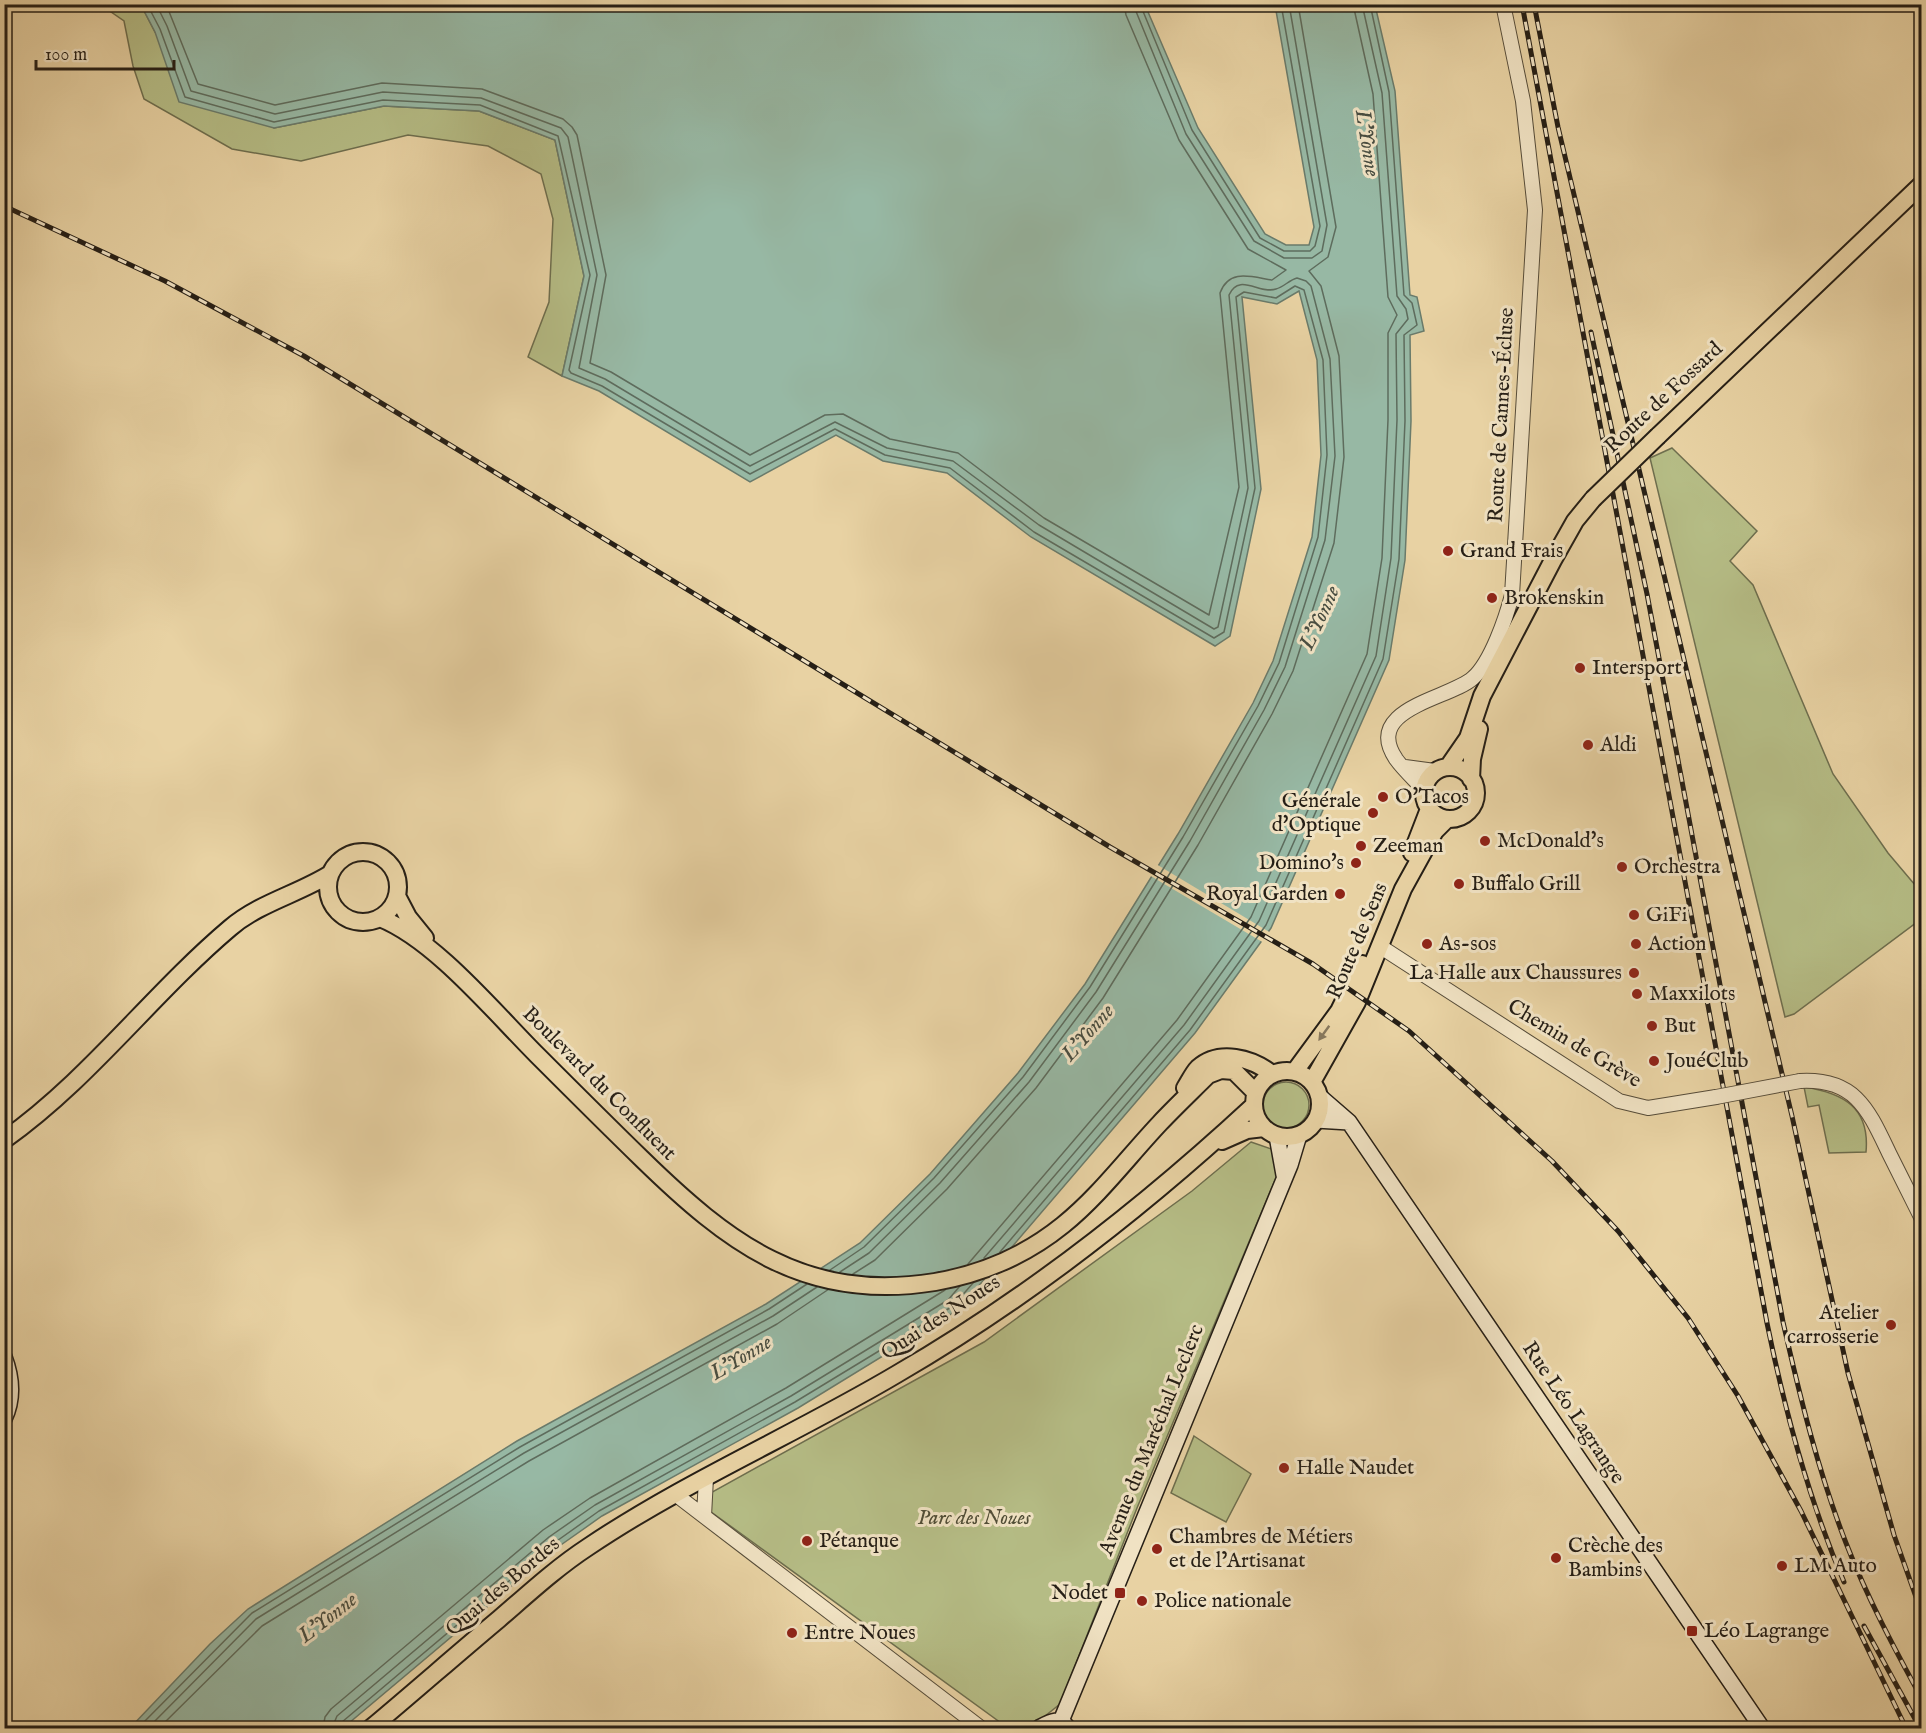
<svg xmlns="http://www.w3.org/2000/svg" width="1926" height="1733" font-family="'IM FELL English',serif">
<rect width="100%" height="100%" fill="#e8d2a3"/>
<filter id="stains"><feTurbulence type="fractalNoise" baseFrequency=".00333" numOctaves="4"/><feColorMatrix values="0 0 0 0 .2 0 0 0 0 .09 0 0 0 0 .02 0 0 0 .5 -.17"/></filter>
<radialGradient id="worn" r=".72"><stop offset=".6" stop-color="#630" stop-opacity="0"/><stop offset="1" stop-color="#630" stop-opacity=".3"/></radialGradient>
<!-- green -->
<path fill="#b5bc85" stroke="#6e6e4e" stroke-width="1.5" d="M 101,5 L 141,5 L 155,32 L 274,128 L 384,106 L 479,111 L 555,140 L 584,276 L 562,376 L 528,357 L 549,302 L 553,219 L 541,174 L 488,146 L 408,135 L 301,161 L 232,149 L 144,99 L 133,66 L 124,21 Z
M 1672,448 L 1757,531 L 1730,561 L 1753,585 L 1833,774 L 1888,853 L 1921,892 L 1921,919 L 1794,1014 L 1785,1017 L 1650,458 Z
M1263 1105a23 23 0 1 1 46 0a23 23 0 1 1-46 0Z
M 1804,1087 C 1844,1093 1870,1108 1866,1152 L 1829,1153 L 1819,1105 L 1808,1107 Z
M 1251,1142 L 1286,1154 L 1137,1508 L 1060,1704 L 1030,1728 L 1008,1728 L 696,1501 L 984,1342 L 1192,1191 Z
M 1194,1436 L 1251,1474 L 1226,1522 L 1171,1493 Z"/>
<!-- water -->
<path fill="#97b8a4" stroke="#6a7b6b" stroke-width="1.5" d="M 141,5 L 1145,5 L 1198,128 L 1265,234 L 1286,245 L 1309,245 L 1314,227 L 1275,5 L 1375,5 L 1395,91 L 1410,295 L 1417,297 L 1424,331 L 1410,335 L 1411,421 L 1405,560 L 1389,660 L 1271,928 L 1195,1033 L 958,1310 L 798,1408 L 602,1516 L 558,1547 L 343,1728 L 130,1728 L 210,1644 L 248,1609 L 517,1441 L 766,1304 L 860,1243 L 930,1174 L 1018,1073 L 1085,984 L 1178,834 L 1253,703 L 1273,661 L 1312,537 L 1321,455 L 1317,360 L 1299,291 L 1277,304 L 1242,297 L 1261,489 L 1230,636 L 1215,646 L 1031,537 L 947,473 L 883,461 L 836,435 L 750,482 L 599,391 L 562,376 L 584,276 L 555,140 L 479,111 L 384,106 L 274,128 L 179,102 L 155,32 Z"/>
<!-- pier -->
<path fill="#e8d2a3" d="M 1156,864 L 1271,933 L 1264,943 L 1149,875 Z"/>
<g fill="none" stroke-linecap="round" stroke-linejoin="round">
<!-- shore -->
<path stroke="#5e6c5d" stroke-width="1.5" d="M 147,4 L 160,29 L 185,97 L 274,122 L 383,100 L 480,105 L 558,136 L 590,275 L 569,370 L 571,373 L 602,386 L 750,474 L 835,429 L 885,455 L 950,468 L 1034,532 L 1214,638 L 1224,632 L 1255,488 L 1236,297 L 1244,292 L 1276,298 L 1295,286 L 1304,290 L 1323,360 L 1327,455 L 1318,537 L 1279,663 L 1258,706 L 1183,837 L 1090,987 L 1023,1077 L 934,1178 L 864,1247 L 830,1270
M 156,4 L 167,26 L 191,91 L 275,114 L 383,92 L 481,98 L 561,128 L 568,137 L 597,275 L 579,368 L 605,379 L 750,466 L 835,422 L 887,448 L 953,461 L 1039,525 L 1214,629 L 1218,627 L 1248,488 L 1229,295 C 1239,272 1260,295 1276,289 C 1284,287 1289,280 1297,278 L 1306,281 L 1311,286 L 1330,359 L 1335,456 L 1325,540 L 1285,667 L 1264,710 L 1190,841 L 1096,992 L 1029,1082 L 940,1183 L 869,1253 L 840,1272
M 166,4 L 198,84 L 275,105 L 382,83 L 482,89 L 563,119 L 572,127 L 577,135 L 606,275 L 590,363 L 611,372 L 750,455 L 825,415 L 843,414 L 890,439 L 958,453 L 1044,518 L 1209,615 L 1239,487 L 1220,293 C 1229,268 1252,277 1272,280 L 1286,270 L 1248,249 L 1179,140 L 1126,15 L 1124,4
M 1133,4 L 1186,134 L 1254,241 L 1284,258 L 1312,258 L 1322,251 L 1327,225 L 1289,4
M 1140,4 L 1192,130 L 1260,238 L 1284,251 L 1310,251 L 1315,246 L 1320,226 L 1281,4
M 1000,1252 L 1190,1030 L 1266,925 L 1383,659 L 1399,559 L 1405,421 L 1404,335 L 1417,325 L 1412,303 L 1404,295 L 1389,92 L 1370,4
M 984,1258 L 1184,1025 L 1259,921 L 1376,656 L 1391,558 L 1397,420 L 1396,334 L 1408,319 L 1406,309 L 1397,296 L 1382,93 L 1362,4
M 968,1264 L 1177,1020 L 1251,917 L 1367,654 L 1382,558 L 1388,420 L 1388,333 L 1397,315 L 1388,297 L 1373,94 L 1353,4
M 853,1274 L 875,1260 L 947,1189 L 1036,1088 L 1103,998 L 1198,845 L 1272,714 L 1293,671 L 1334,543 L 1344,457 L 1339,356 L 1321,286 L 1309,271 L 1328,257 L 1336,227 L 1298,4
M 138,1728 L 252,1613 L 520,1447 L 769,1309 L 807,1284
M 148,1728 L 256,1619 L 524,1453 L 773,1316 L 817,1287
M 159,1728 L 262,1626 L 529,1461 L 777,1324 L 829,1289
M 323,1728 L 325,1717 L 331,1709 L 543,1530 L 590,1498 L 786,1388 L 945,1290
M 332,1728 L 337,1716 L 549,1537 L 595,1505 L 791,1396 L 948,1300 L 960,1286
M 340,1728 L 342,1722 L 554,1543 L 599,1511 L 795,1402 L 953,1306 L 973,1283"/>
<!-- tertiary casing -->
<g stroke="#564c39" stroke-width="16">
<path id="tertiary" d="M 1405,767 L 1435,771
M 1424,790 C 1415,780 1403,769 1396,759 C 1362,708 1450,699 1473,678 C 1491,662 1506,618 1512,595 L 1535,210 L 1523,101 L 1503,4
M 1381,947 L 1619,1101 L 1648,1108 L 1716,1097
M 1800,1081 C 1855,1078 1868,1109 1889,1153 C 1900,1175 1911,1197 1922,1219
M 675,1494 L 981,1728
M 704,1516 L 706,1478"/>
</g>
<!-- secondary casing -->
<g stroke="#261f16" stroke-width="18">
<path id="secondary" d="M 1319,1096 L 1349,1122 L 1762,1728
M 1316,1120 L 1349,1122
M 1277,1136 L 1284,1175
M 4,1357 C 12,1378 14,1398 4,1419
M 1061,1721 L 1290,1165 L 1299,1135
M 1039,1728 C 1050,1722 1059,1716 1068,1728"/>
</g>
<!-- primary casing -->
<g stroke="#261f16" stroke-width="20">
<path id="primary" d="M 1658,436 L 1922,184
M 1448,767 L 1468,738 L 1482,696 L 1553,560 L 1575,521 L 1593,499
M1424 793a26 26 0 1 1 52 0a26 26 0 1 1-52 0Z
M 1471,779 L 1472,759 L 1479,729
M328 887a35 35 0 1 1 70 0a35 35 0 1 1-70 0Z
M 1412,853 L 1429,809
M 397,896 L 408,917 L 425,938
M 380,918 C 435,940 494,1012 537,1055 C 571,1089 606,1124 641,1158 C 728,1243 805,1303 935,1282 C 981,1274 1026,1255 1063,1225 C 1099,1196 1128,1157 1160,1123 C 1175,1107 1192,1091 1208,1075 L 1221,1070 L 1234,1071 L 1255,1092
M1254 1104a33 33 0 1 1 66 0a33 33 0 1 1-66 0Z
M 1295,1071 L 1339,1011 L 1362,964
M 1312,1082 L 1357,1002 L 1403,889 L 1435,831 L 1447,819
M 1185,1088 C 1189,1082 1193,1073 1198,1068 C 1219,1049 1252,1058 1272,1074
M 4,1140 C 89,1080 151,995 230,928 C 259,903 298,894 330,874
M 1222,1141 L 1247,1130 L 1264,1128
M 371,1728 C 414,1692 456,1655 499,1619 C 528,1594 556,1568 588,1547 C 686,1481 796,1434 897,1374 C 1025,1300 1145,1206 1253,1106"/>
</g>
<!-- tertiary -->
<use href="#tertiary" stroke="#f0e2c3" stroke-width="14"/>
<!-- secondary -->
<use href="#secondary" stroke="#f0e2c3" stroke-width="15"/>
<!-- primary -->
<use href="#primary" stroke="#e8d2a3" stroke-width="16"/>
<!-- rail casing -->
<g stroke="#261f16" stroke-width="5">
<path id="rail" d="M 1522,4 L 1767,1323 C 1785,1412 1808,1498 1844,1582
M 1534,4 L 1558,127 L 1792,1116 L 1848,1373 L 1894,1535 L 1922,1614
M 4,206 L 165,281 L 304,356 L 1110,847 L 1313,964 L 1409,1031 L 1552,1161 L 1618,1231 L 1688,1318 L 1738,1396 L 1801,1511 L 1906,1728
M 1591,332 L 1647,594 L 1783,1322 C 1800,1397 1818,1471 1846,1543 C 1867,1597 1894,1648 1922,1699
M 1864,1626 L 1920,1728"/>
</g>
<!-- rail -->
<use href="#rail" stroke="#f0e2c3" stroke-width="3" stroke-dasharray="9" stroke-linecap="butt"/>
<!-- tertiary-bridge casing -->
<g stroke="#564c39" stroke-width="16" stroke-linecap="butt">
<path id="tertiary-bridge" d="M 1716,1097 L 1800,1081"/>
</g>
<!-- primary-bridge casing -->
<g stroke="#261f16" stroke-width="20" stroke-linecap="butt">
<path id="primary-bridge" d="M 1593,499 L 1658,436"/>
</g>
<!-- tertiary-bridge -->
<use href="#tertiary-bridge" stroke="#f0e2c3" stroke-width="14"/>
<!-- primary-bridge -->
<use href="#primary-bridge" stroke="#e8d2a3" stroke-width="16"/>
</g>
<!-- one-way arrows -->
<defs><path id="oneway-solid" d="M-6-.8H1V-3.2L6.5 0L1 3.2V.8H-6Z" transform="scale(1.5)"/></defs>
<use fill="#87785c" href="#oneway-solid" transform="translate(1324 1033) rotate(126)"/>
<!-- markers -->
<g fill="#8f2418" stroke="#f0e2c3" stroke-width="2">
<circle cx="1448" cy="551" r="6"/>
<circle cx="1492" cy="598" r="6"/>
<circle cx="1580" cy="668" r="6"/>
<circle cx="1588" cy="745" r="6"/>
<circle cx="1383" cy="797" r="6"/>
<circle cx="1373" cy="813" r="6"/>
<circle cx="1485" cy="841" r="6"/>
<circle cx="1361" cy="846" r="6"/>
<circle cx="1356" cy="863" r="6"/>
<circle cx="1622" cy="867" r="6"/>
<circle cx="1459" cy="884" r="6"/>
<circle cx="1340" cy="894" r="6"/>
<circle cx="1634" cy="915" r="6"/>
<circle cx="1427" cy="944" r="6"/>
<circle cx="1636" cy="944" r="6"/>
<circle cx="1634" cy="973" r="6"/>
<circle cx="1637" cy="994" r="6"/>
<circle cx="1652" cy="1026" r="6"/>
<circle cx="1654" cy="1061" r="6"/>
<circle cx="1891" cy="1325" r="6"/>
<circle cx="1284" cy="1468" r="6"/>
<circle cx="807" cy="1541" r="6"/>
<circle cx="1157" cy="1549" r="6"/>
<circle cx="1556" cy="1558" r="6"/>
<circle cx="1782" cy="1566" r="6"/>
<rect x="1114" y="1587" width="12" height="12" rx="3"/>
<circle cx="1142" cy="1601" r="6"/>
<rect x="1686" y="1625" width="12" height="12" rx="3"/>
<circle cx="792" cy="1633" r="6"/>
</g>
<g text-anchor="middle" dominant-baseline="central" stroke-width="6" stroke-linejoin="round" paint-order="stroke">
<!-- street labels -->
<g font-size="21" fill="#261f16" stroke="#f0e2c3">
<text transform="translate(1664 398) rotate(-43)">Route de Fossard</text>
<text transform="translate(1502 415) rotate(-87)">Route de Cannes-Écluse</text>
<text transform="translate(1358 941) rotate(-67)">Route de Sens</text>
<text transform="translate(1574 1044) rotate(31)">Chemin de Grève</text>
<text transform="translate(599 1084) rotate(45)">Boulevard du Confluent</text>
<text transform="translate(941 1318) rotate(-33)">Quai des Noues</text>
<text transform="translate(1573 1413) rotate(56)">Rue Léo Lagrange</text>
<text transform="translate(1152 1440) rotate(-68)">Avenue du Maréchal Leclerc</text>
<text transform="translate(503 1587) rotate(-40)">Quai des Bordes</text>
</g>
<!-- poi labels -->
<g font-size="21" fill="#261f16" stroke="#f0e2c3" text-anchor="start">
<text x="1460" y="551">Grand Frais</text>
<text x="1504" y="598">Brokenskin</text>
<text x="1592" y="668">Intersport</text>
<text x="1600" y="745">Aldi</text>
<text x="1395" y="797">O'Tacos</text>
<text x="1361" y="801" text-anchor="end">Générale<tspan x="1361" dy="24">d'Optique</tspan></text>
<text x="1497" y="841">McDonald's</text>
<text x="1373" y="846">Zeeman</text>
<text x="1344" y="863" text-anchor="end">Domino's</text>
<text x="1634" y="867">Orchestra</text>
<text x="1471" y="884">Buffalo Grill</text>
<text x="1328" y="894" text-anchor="end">Royal Garden</text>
<text x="1646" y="915">GiFi</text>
<text x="1439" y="944">As-sos</text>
<text x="1648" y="944">Action</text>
<text x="1622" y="973" text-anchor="end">La Halle aux Chaussures</text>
<text x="1649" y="994">Maxxilots</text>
<text x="1664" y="1026">But</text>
<text x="1666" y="1061">JouéClub</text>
<text x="1879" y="1313" text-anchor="end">Atelier<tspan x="1879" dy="24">carrosserie</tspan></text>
<text x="1296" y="1468">Halle Naudet</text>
<text x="1169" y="1537">Chambres de Métiers<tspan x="1169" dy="24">et de l’Artisanat</tspan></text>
<text x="819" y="1541">Pétanque</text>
<text x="1568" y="1546">Crèche des<tspan x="1568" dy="24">Bambins</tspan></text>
<text x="1794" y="1566">LM Auto</text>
<text x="1108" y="1593" text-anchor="end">Nodet</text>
<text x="1154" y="1601">Police nationale</text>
<text x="1704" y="1631">Léo Lagrange</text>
<text x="804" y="1633">Entre Noues</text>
</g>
<!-- park labels -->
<g font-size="21" font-style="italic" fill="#514e37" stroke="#f0e2c3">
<text x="974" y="1518">Parc des Noues</text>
</g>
<!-- water labels -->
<g font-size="22" font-style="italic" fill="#484d41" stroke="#f0e2c3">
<text transform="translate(1367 143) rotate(81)">L'Yonne</text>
<text transform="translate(1320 618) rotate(-65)">L'Yonne</text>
<text transform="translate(1088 1033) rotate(-49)">L'Yonne</text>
<text transform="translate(741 1358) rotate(-31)">L'Yonne</text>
<text transform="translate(328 1618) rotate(-38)">L'Yonne</text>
</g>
</g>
<!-- margin -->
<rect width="1926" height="1733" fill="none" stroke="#e8d2a3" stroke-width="24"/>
<rect x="6" y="6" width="1914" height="1721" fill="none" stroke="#261f16" stroke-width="3"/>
<rect x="12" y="12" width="1902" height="1709" fill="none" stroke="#261f16" stroke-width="1.5"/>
<!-- scale -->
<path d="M36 60v9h138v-9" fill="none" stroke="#261f16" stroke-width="3"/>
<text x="45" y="60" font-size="18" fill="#261f16" stroke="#f0e2c3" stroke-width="4.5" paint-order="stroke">100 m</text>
<rect width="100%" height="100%" filter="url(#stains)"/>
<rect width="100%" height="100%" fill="url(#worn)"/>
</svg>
